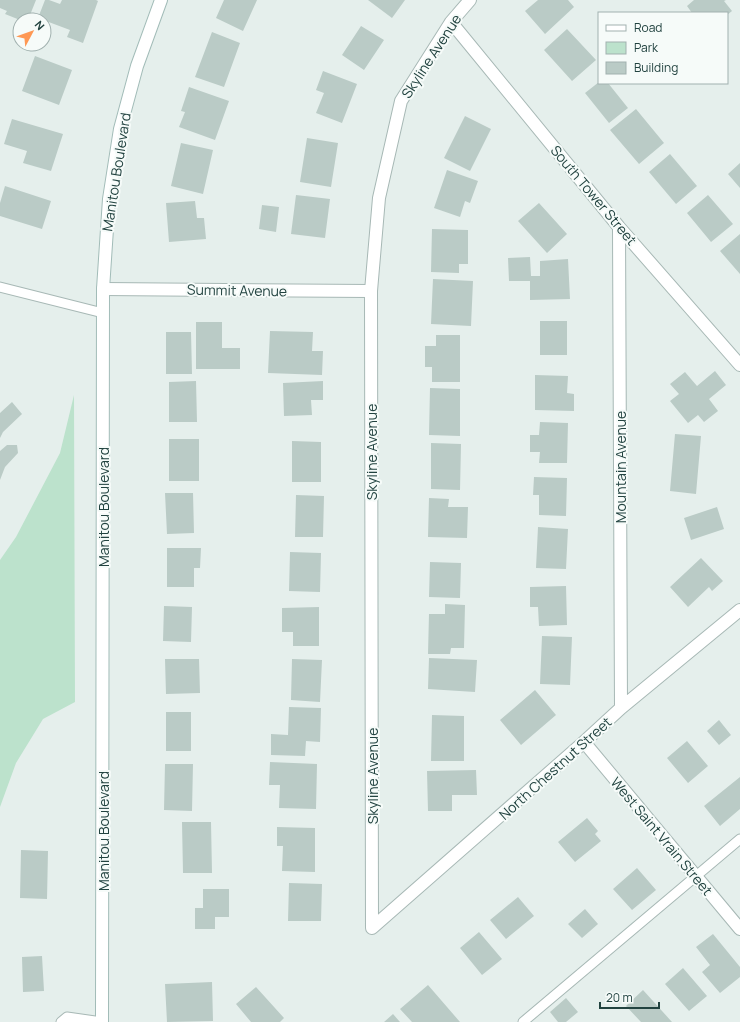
<svg xmlns="http://www.w3.org/2000/svg" width="740" height="1022" font-family="Manrope,sans-serif">
<rect width="100%" height="100%" fill="#e5efec"/>
<!-- green -->
<path fill="#bce2cc" d="M 74,395 L 75,702 L 43,719 L 16,763 L 0,807 L 0,560 L 16,537 L 60,453 Z"/>
<!-- building -->
<path fill="#bacbc6" d="M 0,0 L 36,0 L 28,20 L 20,20 L 5,14 L 7,11 L 0,8 Z
M 45,0 L 49,0 L 60,4 L 62,0 L 96,0 L 98,1 L 83,43 L 67,37 L 70,30 L 38,18 Z
M 224,0 L 257,0 L 243,31 L 216,18 Z
M 368,0 L 405,0 L 392,18 Z
M 538,0 L 568,0 L 574,7 L 545,34 L 525,11 Z
M 694,0 L 726,0 L 724,1 L 732,11 L 727,15 L 727,13 L 711,13 L 710,12 L 709,13 L 692,13 L 687,6 Z
M 361,26 L 384,40 L 364,70 L 342,55 Z
M 567,29 L 596,60 L 572,81 L 544,50 Z
M 212,32 L 240,43 L 224,87 L 195,77 Z
M 35,56 L 72,70 L 59,105 L 22,91 Z
M 323,71 L 357,84 L 342,123 L 316,113 L 324,93 L 316,90 Z
M 599,82 L 599,83 L 608,83 L 628,108 L 609,123 L 585,93 Z
M 189,87 L 229,101 L 215,140 L 179,127 L 185,112 L 181,111 Z
M 636,109 L 664,143 L 639,164 L 610,130 Z
M 465,116 L 491,129 L 470,171 L 444,158 Z
M 12,119 L 63,134 L 51,171 L 23,163 L 27,151 L 4,144 Z
M 307,138 L 338,143 L 331,187 L 300,182 Z
M 181,143 L 213,150 L 203,194 L 171,186 Z
M 670,154 L 697,186 L 676,204 L 649,172 Z
M 740,163 L 740,188 L 728,174 Z
M 447,170 L 478,181 L 470,203 L 465,201 L 460,217 L 434,208 Z
M 5,186 L 51,201 L 42,229 L 0,216 L 0,203 Z
M 296,195 L 330,199 L 325,238 L 291,234 Z
M 708,195 L 733,224 L 711,242 L 687,213 Z
M 195,201 L 197,218 L 204,218 L 206,239 L 169,242 L 166,203 Z
M 539,203 L 567,234 L 547,253 L 518,221 Z
M 262,205 L 279,207 L 276,232 L 259,229 Z
M 432,229 L 468,230 L 468,264 L 459,264 L 459,273 L 431,272 Z
M 740,234 L 740,274 L 720,251 Z
M 530,257 L 531,276 L 540,276 L 540,261 L 568,259 L 570,299 L 530,300 L 530,281 L 509,281 L 508,258 Z
M 433,279 L 473,281 L 471,326 L 431,324 Z
M 540,321 L 567,321 L 567,355 L 540,355 Z
M 196,322 L 222,322 L 222,348 L 240,348 L 240,369 L 196,369 Z
M 270,331 L 313,332 L 312,351 L 323,351 L 322,375 L 268,373 Z
M 166,332 L 191,332 L 192,374 L 166,374 Z
M 436,335 L 460,335 L 460,382 L 432,382 L 432,367 L 425,367 L 425,346 L 436,346 Z
M 715,371 L 726,385 L 709,399 L 718,411 L 704,422 L 698,415 L 688,423 L 670,401 L 679,394 L 670,384 L 685,372 L 697,386 Z
M 535,375 L 568,376 L 567,393 L 574,394 L 574,411 L 535,410 Z
M 196,381 L 197,422 L 169,422 L 169,382 Z
M 323,381 L 323,400 L 311,400 L 312,415 L 284,416 L 283,383 Z
M 430,388 L 460,389 L 460,436 L 429,435 Z
M 12,402 L 22,414 L 3,432 L 0,438 L 0,413 Z
M 540,422 L 568,423 L 567,463 L 539,463 L 540,452 L 530,452 L 530,435 L 539,435 Z
M 675,434 L 701,436 L 696,494 L 670,491 Z
M 169,439 L 199,439 L 199,481 L 169,481 Z
M 292,441 L 321,442 L 321,482 L 292,482 Z
M 431,443 L 461,444 L 460,490 L 431,489 Z
M 7,445 L 17,445 L 18,453 L 5,467 L 0,480 L 0,451 Z
M 534,477 L 567,478 L 566,516 L 539,515 L 539,495 L 533,495 Z
M 165,493 L 193,493 L 194,533 L 167,534 Z
M 296,495 L 324,496 L 323,537 L 295,537 Z
M 429,498 L 449,499 L 448,507 L 468,507 L 467,538 L 428,537 Z
M 717,507 L 724,529 L 691,540 L 684,518 Z
M 538,527 L 568,529 L 566,569 L 536,568 Z
M 167,548 L 201,548 L 200,568 L 194,568 L 194,587 L 167,587 Z
M 290,552 L 321,553 L 320,592 L 289,591 Z
M 701,558 L 723,581 L 712,591 L 709,587 L 688,607 L 670,587 Z
M 430,562 L 461,563 L 460,598 L 429,597 Z
M 566,586 L 567,625 L 539,626 L 538,607 L 530,607 L 530,587 Z
M 445,604 L 465,605 L 464,648 L 451,648 L 450,654 L 428,654 L 429,614 L 445,614 Z
M 164,606 L 192,607 L 191,642 L 163,641 Z
M 319,607 L 319,646 L 293,646 L 293,632 L 282,632 L 282,608 Z
M 542,636 L 572,637 L 570,685 L 540,684 Z
M 429,658 L 477,660 L 475,692 L 428,689 Z
M 165,659 L 199,659 L 200,693 L 166,694 Z
M 292,659 L 322,660 L 320,702 L 291,700 Z
M 535,690 L 556,715 L 521,745 L 500,720 Z
M 289,707 L 321,708 L 320,742 L 306,741 L 305,756 L 271,755 L 271,734 L 288,735 Z
M 166,712 L 191,712 L 191,751 L 166,751 Z
M 432,715 L 464,716 L 464,761 L 431,761 Z
M 719,720 L 731,735 L 719,745 L 707,731 Z
M 687,741 L 708,766 L 688,783 L 667,758 Z
M 270,762 L 317,764 L 316,809 L 279,808 L 280,785 L 269,785 Z
M 165,764 L 193,764 L 192,811 L 164,810 Z
M 476,770 L 477,795 L 452,795 L 452,811 L 428,811 L 427,771 Z
M 740,777 L 740,809 L 720,826 L 704,806 Z
M 587,818 L 598,831 L 595,834 L 601,841 L 575,862 L 558,842 Z
M 182,822 L 211,822 L 212,873 L 183,873 Z
M 277,827 L 315,828 L 315,872 L 282,871 L 283,846 L 277,846 Z
M 21,850 L 48,851 L 47,899 L 20,898 Z
M 637,868 L 656,890 L 632,910 L 613,889 Z
M 289,883 L 322,884 L 321,921 L 288,921 Z
M 203,889 L 229,889 L 229,917 L 215,917 L 215,929 L 195,929 L 195,908 L 203,908 Z
M 518,897 L 534,916 L 506,939 L 490,920 Z
M 585,909 L 598,924 L 582,938 L 568,924 Z
M 479,932 L 502,959 L 482,975 L 460,948 Z
M 713,934 L 740,967 L 740,977 L 720,993 L 702,972 L 710,965 L 696,947 Z
M 42,956 L 44,991 L 23,992 L 22,957 Z
M 683,968 L 707,996 L 689,1011 L 665,984 Z
M 212,982 L 213,1021 L 167,1022 L 165,984 Z
M 428,985 L 460,1022 L 412,1022 L 400,1009 Z
M 256,987 L 284,1018 L 280,1022 L 251,1022 L 236,1004 Z
M 643,990 L 672,1022 L 641,1022 L 626,1006 Z
M 566,998 L 578,1012 L 566,1022 L 558,1022 L 550,1012 Z
M 393,1014 L 400,1022 L 384,1022 Z"/>
<g fill="none" stroke-linecap="round" stroke-linejoin="round">
<!-- lane casing -->
<g stroke="#a7b8b5" stroke-width="11">
<path id="lane" d="M 0,287 L 103,313
M 61,1022 L 67,1017 L 102,1022
M 523,1022 L 740,839"/>
</g>
<!-- street casing -->
<g stroke="#a7b8b5" stroke-width="14">
<path id="street" d="M 451,22 L 619,227 L 740,365
M 619,227 L 621,708
M 103,289 L 371,291
M 584,742 L 740,929
M 372,928 L 371,291 L 379,198 L 401,101 L 451,22 L 470,0
M 372,928 L 584,742 L 621,708 L 740,610"/>
</g>
<!-- secondary casing -->
<g stroke="#a2bcb8" stroke-width="14">
<path id="secondary" d="M 102,1022 L 103,289 L 109,199 L 120,129 L 137,66 L 161,0"/>
</g>
<!-- lane -->
<use href="#lane" stroke="#fff" stroke-width="9"/>
<!-- street -->
<use href="#street" stroke="#fff" stroke-width="12"/>
<!-- secondary -->
<use href="#secondary" stroke="#fff" stroke-width="12"/>
</g>
<g text-anchor="middle" dominant-baseline="central" stroke-width="4" stroke-linejoin="round" paint-order="stroke">
<!-- street labels -->
<g font-size="14" fill="#224340" stroke="#f6fbf9">
<text transform="translate(431 56) rotate(-57)">Skyline Avenue</text>
<text transform="translate(116 172) rotate(-81)">Manitou Boulevard</text>
<text transform="translate(594 195) rotate(50)">South Tower Street</text>
<text transform="translate(237 290) rotate(1)">Summit Avenue</text>
<text transform="translate(371 452) rotate(-90)">Skyline Avenue</text>
<text transform="translate(620 467) rotate(-90)">Mountain Avenue</text>
<text transform="translate(103 507) rotate(-90)">Manitou Boulevard</text>
<text transform="translate(555 768) rotate(-42)">North Chestnut Street</text>
<text transform="translate(372 776) rotate(-90)">Skyline Avenue</text>
<text transform="translate(103 831) rotate(-90)">Manitou Boulevard</text>
<text transform="translate(662 836) rotate(50)">West Saint Vrain Street</text>
</g>
</g>
<!-- legend -->
<rect x="598" y="12" width="130" height="72" fill="#f6fbf9" stroke="#a1b1af"/>
<rect x="606" y="25" width="20" height="6" fill="#ffffff" stroke="#a1b1af"/>
<text x="634" y="32" font-size="12" fill="#224340">Road</text>
<rect x="606" y="42" width="20" height="12" fill="#bce2cc" stroke="#a1b1af"/>
<text x="634" y="52" font-size="12" fill="#224340">Park</text>
<rect x="606" y="62" width="20" height="12" fill="#bacbc6" stroke="#a1b1af"/>
<text x="634" y="72" font-size="12" fill="#224340">Building</text>
<!-- north arrow -->
<g transform="translate(32 32) rotate(49)"><circle r="19" fill="#f6fbf9" stroke="#a1b1af"/>
<path d="M0-3L7 15L0 10L-7 15Z" fill="#fe9854"/>
<text y="-6" font-size="11" font-weight="bold" text-anchor="middle" fill="#224340">N</text>
</g>
<!-- scale -->
<path d="M600 1002v6h59v-6" fill="none" stroke="#224340" stroke-width="2"/>
<text x="606" y="1002" font-size="12" fill="#224340" stroke="#f6fbf9" stroke-width="3" paint-order="stroke">20 m</text>
</svg>
